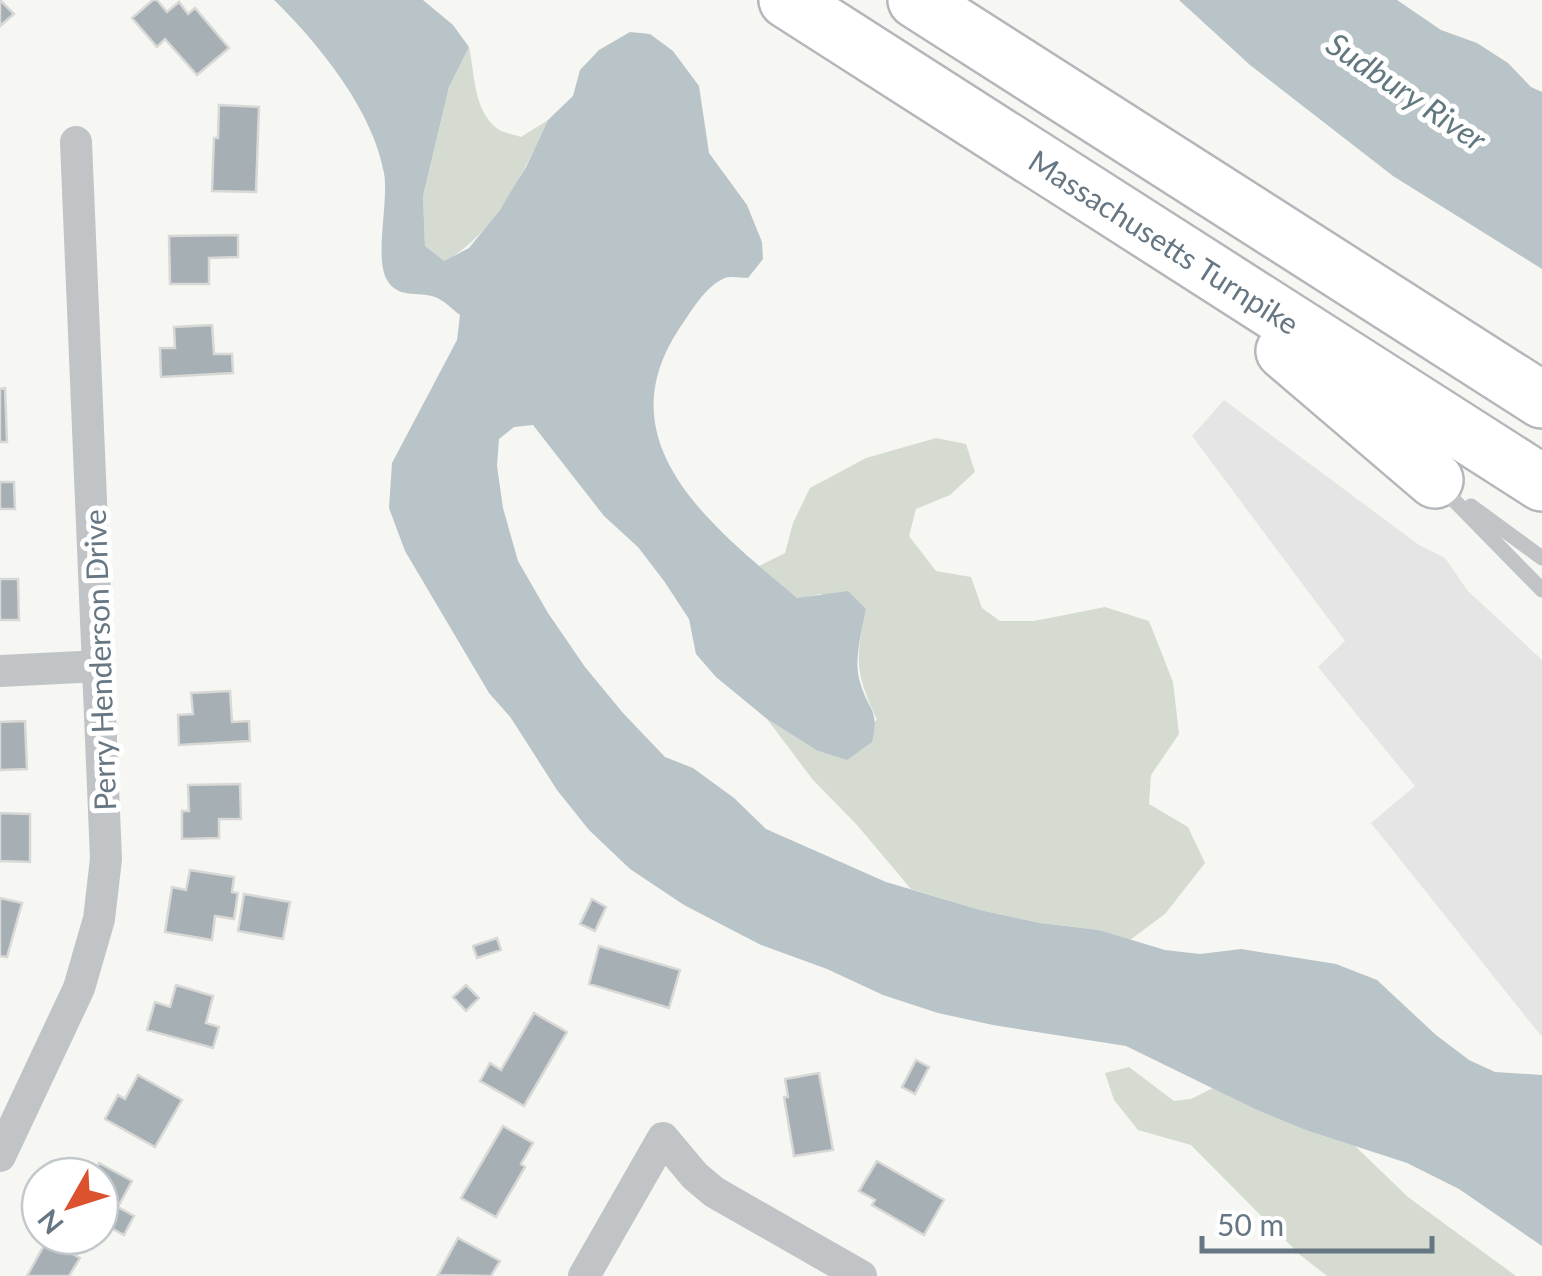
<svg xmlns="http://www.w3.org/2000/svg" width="1542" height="1276" font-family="Lato,sans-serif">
<rect width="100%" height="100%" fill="#f6f6f3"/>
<!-- built -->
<path fill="#e4e5e4" d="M 1224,400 L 1419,545 L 1445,558 L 1467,590 L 1542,660 L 1542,1037 L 1371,823 L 1415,786 L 1318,667 L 1345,641 L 1192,436 Z"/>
<!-- green -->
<path fill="#d6dbd2" d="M 469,47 C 475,74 473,111 498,129 C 503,133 514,134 521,137 L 548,120 C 523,173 496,233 444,262 L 425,246 L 423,196 L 449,87 Z
M 936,438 L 966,444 L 975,472 L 950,495 L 916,509 L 909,536 L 936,571 L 971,577 L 982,608 L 1000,621 L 1034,621 L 1105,607 L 1149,621 L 1173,682 L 1179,734 L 1151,775 L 1149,804 L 1188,827 L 1205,863 L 1165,914 L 1130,940 L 1099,930 L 1040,923 L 984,911 L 911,889 L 857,825 L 813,780 L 767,719 L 816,750 L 877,720 C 855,672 855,661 866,609 L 820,594 L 797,599 L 759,566 L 785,553 L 793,523 L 810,488 L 866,458 Z
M 1129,1067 L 1174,1101 L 1191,1099 L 1213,1088 L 1257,1110 L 1355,1146 L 1408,1197 L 1516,1276 L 1327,1276 L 1299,1254 L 1191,1145 L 1138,1130 L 1114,1100 L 1105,1073 Z"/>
<!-- water -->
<path fill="#b8c4c8" d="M 274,0 L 423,0 L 453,25 L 469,47 L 449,87 L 423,196 L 425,246 L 444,261 L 469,248 L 499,211 L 526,167 L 548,120 L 573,96 L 580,70 L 599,50 L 630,32 L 650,34 L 673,51 L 699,86 L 709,153 L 747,205 L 762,242 L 763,259 L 748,278 C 742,278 731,276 725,278 C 705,286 691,312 679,329 C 602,445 717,530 797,598 L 848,591 L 866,609 C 862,631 853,660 860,682 C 868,711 880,708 872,742 L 847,760 L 816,750 L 767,719 L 716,677 L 696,654 L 689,619 L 664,581 L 638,547 L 604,516 L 533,425 L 514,427 L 499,439 L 497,466 L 503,508 L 518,561 L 548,613 L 585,667 L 623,713 L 665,757 L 693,768 L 734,798 L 766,829 L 886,882 L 984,911 L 1040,923 L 1099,930 L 1165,950 L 1200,954 L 1241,949 L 1336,964 L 1377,980 L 1436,1035 L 1469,1060 L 1495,1072 L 1542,1075 L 1542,1246 L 1459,1189 L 1407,1163 L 1306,1130 L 1257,1110 L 1126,1046 L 993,1025 L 938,1013 L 883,995 L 827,969 L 761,945 L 684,905 L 630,869 L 589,830 L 557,790 L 511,718 L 489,693 L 405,551 L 389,508 L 392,463 L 457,340 L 460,315 C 453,310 444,300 435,297 C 417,291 398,299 387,280 C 374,258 389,202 384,173 C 373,110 318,43 274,0 Z
M 1179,0 L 1397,0 L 1441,30 L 1477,43 L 1508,63 L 1531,87 L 1542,92 L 1542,269 L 1393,176 L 1250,65 Z"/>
<!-- building -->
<path fill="#a6afb4" stroke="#d8d8d6" stroke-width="2.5" d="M 0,0 L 14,14 L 0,26 Z
M 153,0 L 157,0 L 167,12 L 179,2 L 188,14 L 195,8 L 229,48 L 197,75 L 165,39 L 157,47 L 132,18 Z
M 219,105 L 259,107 L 256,192 L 212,191 L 214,138 L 218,138 Z
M 238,235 L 238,257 L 209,258 L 209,284 L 170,284 L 169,236 Z
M 212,325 L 214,354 L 232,354 L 233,373 L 161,377 L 160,348 L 175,348 L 174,327 Z
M 5,388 L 7,442 L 0,442 L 0,389 Z
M 0,482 L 14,482 L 15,509 L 0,509 Z
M 0,579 L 18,579 L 19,620 L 0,620 Z
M 230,691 L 232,722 L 249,721 L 250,741 L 179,745 L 178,715 L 193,714 L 191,693 Z
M 25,721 L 27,769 L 0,770 L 0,722 Z
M 240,784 L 241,819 L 219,819 L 219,838 L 182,839 L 182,811 L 189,811 L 188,785 Z
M 0,813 L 30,814 L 30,862 L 0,861 Z
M 190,870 L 234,877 L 232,892 L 238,893 L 234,919 L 215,916 L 212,940 L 165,932 L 172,887 L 186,890 Z
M 244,894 L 290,902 L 283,939 L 238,931 Z
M 0,898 L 22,903 L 7,957 L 0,956 Z
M 592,899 L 606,907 L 595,931 L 580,924 Z
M 497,938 L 501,950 L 477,958 L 473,946 Z
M 599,946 L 680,970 L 669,1008 L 589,984 Z
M 176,985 L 213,996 L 206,1023 L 219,1027 L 213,1048 L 147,1030 L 155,1002 L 170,1007 Z
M 466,985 L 479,998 L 466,1011 L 453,997 Z
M 534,1013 L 567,1032 L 524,1106 L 480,1081 L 490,1063 L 501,1070 Z
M 916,1060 L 929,1067 L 915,1094 L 902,1087 Z
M 819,1073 L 833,1150 L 794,1156 L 784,1097 L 788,1097 L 785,1079 Z
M 138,1075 L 182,1100 L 155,1147 L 105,1119 L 118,1095 L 125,1099 Z
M 503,1126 L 533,1143 L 521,1164 L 525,1167 L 496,1217 L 461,1198 Z
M 877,1161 L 944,1200 L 924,1235 L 872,1205 L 875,1200 L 859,1191 Z
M 99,1163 L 132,1181 L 118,1207 L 134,1216 L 124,1235 L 100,1222 L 100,1176 L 92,1176 Z
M 458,1238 L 500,1261 L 491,1276 L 438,1275 Z
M 47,1240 L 80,1258 L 69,1276 L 27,1276 Z"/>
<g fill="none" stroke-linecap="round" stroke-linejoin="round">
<!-- motorway casing -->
<g stroke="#b3b7ba" stroke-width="60">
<g id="motorway">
<path id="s1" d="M 787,0 L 1542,483"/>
<path d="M 916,0 L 1542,400"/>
<path d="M 1284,351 L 1435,480"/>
</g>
</g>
<!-- service -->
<path stroke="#c0c4c7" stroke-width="15" d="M 1441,487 L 1542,590
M 1471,506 L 1542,558"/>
<!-- minor -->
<path stroke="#c0c4c7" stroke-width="32" d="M 0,671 L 100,666
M 0,1156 L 79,988 L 99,919 L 106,859 L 76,142
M 584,1276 L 663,1138 L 695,1176 L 714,1192 L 861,1276"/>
<!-- motorway -->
<use href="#motorway" stroke="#fff" stroke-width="55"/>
</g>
<g text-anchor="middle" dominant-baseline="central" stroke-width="10" stroke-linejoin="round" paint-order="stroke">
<!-- street labels -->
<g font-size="30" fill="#667783" stroke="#fff">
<text stroke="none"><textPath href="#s1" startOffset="448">Massachusetts Turnpike</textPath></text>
<text transform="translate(99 660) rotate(-92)">Perry Henderson Drive</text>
</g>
<!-- water labels -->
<g font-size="32" font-style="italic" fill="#62787f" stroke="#fff">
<text transform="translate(1407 91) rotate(34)">Sudbury River</text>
</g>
</g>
<!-- north arrow -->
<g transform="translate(70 1206) rotate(231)"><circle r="48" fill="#ffffff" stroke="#c2c9cd" stroke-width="2.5"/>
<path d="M0-8L18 38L0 25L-18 38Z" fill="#dc512e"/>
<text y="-15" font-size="28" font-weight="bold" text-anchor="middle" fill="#667783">N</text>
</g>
<!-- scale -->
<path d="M1202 1236v15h230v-15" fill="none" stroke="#667783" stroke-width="5"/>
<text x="1217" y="1236" font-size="30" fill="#667783" stroke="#ffffff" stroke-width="8" paint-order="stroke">50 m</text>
</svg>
